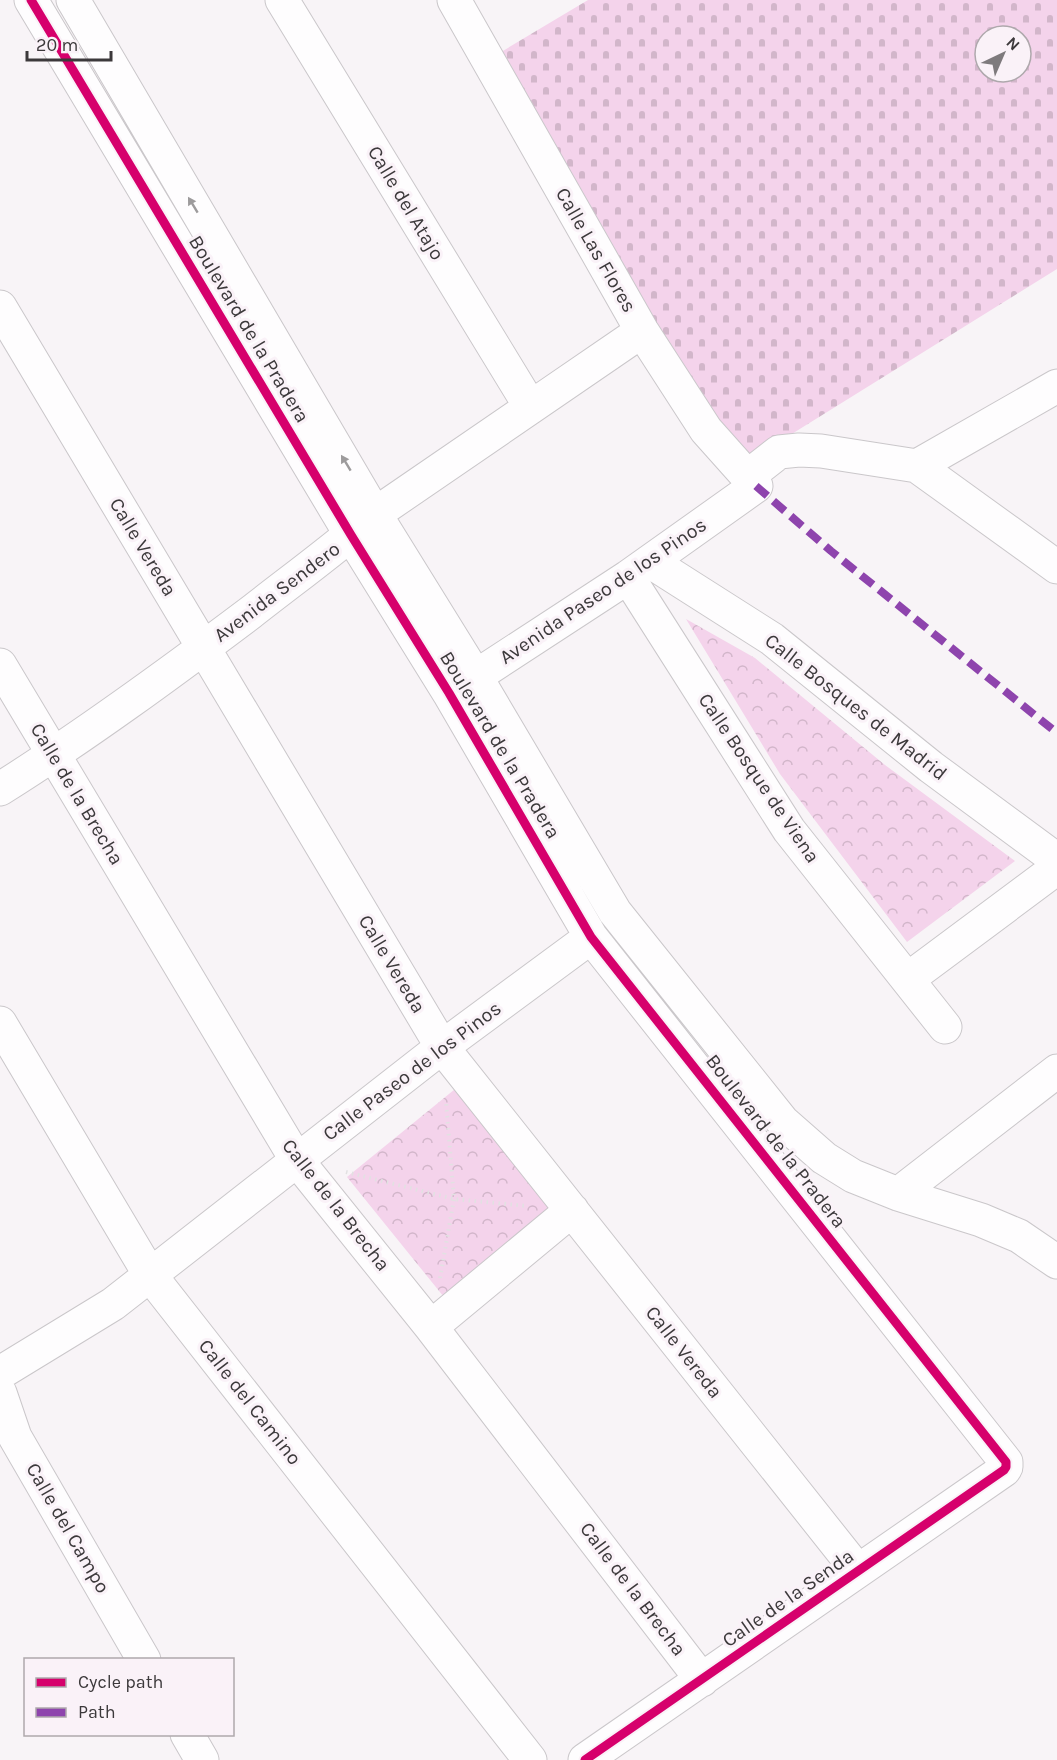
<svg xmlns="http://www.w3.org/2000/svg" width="1057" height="1760" font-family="Karla,sans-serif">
<defs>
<pattern id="cemetery-stones" width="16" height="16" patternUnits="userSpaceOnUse" patternTransform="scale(1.5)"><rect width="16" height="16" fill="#f4d3eb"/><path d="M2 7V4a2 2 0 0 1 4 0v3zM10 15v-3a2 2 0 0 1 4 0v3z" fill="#d2b6ca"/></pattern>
<pattern id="park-crowns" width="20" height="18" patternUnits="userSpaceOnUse" patternTransform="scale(1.5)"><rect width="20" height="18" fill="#f4d3eb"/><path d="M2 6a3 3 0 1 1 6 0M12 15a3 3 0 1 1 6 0" fill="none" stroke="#d2b6ca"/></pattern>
</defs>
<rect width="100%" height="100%" fill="#f8f4f7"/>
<!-- cemetery -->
<path fill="url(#cemetery-stones)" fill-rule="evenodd" d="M 588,0 L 1057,0 L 1057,269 L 737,468 L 486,61 ZM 985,36 L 1021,36 L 1021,72 L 985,72 Z"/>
<!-- park -->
<path fill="url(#park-crowns)" d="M 686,619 L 755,658 L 885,765 L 1015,861 L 907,942 L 780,774 Z
M 460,1085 L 565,1214 L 452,1307 L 347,1177 Z"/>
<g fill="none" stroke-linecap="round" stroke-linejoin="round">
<!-- minor casing -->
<g stroke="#cac7ca" stroke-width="35">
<path id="minor" d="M 31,0 L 351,535 L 449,693 L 591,937 L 1006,1462 L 1006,1467 L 1004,1470 L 585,1760
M 73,0 L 375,514 L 476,677 L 615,912 L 783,1122 L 824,1158 L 853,1176 L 898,1194 L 981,1220 L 1019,1236 L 1057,1262
M 282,0 L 530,406
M 454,0 L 642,331 L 706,430 L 756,486 L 628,577 L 458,688
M 0,307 L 442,1047 L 858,1571
M 917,466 L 1057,567
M 747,477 L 779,452 L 799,450 L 821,451 L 917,466 L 1057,386
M 651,562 L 772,639 L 931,767 L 1057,860
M 628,577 L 789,830 L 945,1027
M 0,665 L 296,1159 L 431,1327 L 702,1680
M 0,789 C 86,735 169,674 250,613 C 292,580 335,549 375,514 L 642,331
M 908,979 L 1057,868
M 0,1023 L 150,1275 L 530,1760
M 898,1194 L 1057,1071
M 431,1327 L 572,1210
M 0,1373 L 113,1304 L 442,1047 L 591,937
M 0,1393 L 15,1437 L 144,1660
M 187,1734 L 202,1760"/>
</g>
<!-- path -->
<path stroke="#e2e1e2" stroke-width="4" stroke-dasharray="1.5 4.5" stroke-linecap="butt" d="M 346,1172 L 454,1199 L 527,1206
M 440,1278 L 454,1199 L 446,1101"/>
<!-- minor -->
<use href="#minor" stroke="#fefdfe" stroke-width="33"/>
<!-- quiet -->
<path stroke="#8e44ad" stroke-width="8" stroke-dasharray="15 8" stroke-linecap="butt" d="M 756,486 L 831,551 L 1057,733"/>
<!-- cycleway casing -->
<g stroke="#faf2f8" stroke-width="13">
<path id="cycleway" d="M 31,0 L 351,535 L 449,693 L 591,937 L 1006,1462 L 1006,1467 L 1004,1470 L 585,1760"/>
</g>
<!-- cycleway -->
<use href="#cycleway" stroke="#d6006c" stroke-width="9"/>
</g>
<!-- one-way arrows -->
<defs><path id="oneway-solid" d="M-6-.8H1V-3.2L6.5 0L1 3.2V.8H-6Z" transform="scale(1.5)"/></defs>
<g fill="#9d9b9c">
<use href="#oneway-solid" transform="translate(193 205) rotate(-121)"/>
<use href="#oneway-solid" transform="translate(346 463) rotate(-121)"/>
</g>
<g text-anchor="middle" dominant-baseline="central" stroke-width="6" stroke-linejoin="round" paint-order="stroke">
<!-- street labels -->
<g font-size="20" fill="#3c393b" stroke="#faf2f8">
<text transform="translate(406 203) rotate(59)">Calle del Atajo</text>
<text transform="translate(596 250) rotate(60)">Calle Las Flores</text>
<text transform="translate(249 329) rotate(59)">Boulevard de la Pradera</text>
<text transform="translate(143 547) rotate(59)">Calle Vereda</text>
<text transform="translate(603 591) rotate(-34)">Avenida Paseo de los Pinos</text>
<text transform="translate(277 592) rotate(-37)">Avenida Sendero</text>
<text transform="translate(856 707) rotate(38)">Calle Bosques de Madrid</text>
<text transform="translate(500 745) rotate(59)">Boulevard de la Pradera</text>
<text transform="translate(759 778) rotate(56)">Calle Bosque de Viena</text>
<text transform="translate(77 794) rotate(59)">Calle de la Brecha</text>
<text transform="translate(392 964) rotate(59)">Calle Vereda</text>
<text transform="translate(412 1071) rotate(-37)">Calle Paseo de los Pinos</text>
<text transform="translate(776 1141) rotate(52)">Boulevard de la Pradera</text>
<text transform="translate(336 1205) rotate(52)">Calle de la Brecha</text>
<text transform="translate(684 1352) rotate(52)">Calle Vereda</text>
<text transform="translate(250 1402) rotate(52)">Calle del Camino</text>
<text transform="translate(68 1528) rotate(60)">Calle del Campo</text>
<text transform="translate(633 1589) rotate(53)">Calle de la Brecha</text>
<text transform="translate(788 1598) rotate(-35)">Calle de la Senda</text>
</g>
</g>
<!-- legend -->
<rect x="24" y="1658" width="210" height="78" fill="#faf2f8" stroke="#aea8ac" stroke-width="1.5"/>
<rect x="36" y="1678" width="30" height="9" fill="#d6006c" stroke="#aea8ac" stroke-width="1.5"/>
<text x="78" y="1688" font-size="18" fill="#3c393b">Cycle path</text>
<rect x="36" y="1708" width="30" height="9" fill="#8e44ad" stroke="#aea8ac" stroke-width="1.5"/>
<text x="78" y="1718" font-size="18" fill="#3c393b">Path</text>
<!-- north arrow -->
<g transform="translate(1003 54) rotate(44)"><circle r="28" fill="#faf2f8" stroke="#aea8ac" stroke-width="1.5"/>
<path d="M0-4.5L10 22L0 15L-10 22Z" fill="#7e7a7d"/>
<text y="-9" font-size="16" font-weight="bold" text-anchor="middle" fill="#3c393b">N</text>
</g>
<!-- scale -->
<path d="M27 51v9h84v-9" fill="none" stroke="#3c393b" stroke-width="3"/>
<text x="36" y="51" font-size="18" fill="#3c393b" stroke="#faf2f8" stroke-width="4.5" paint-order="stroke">20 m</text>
</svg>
